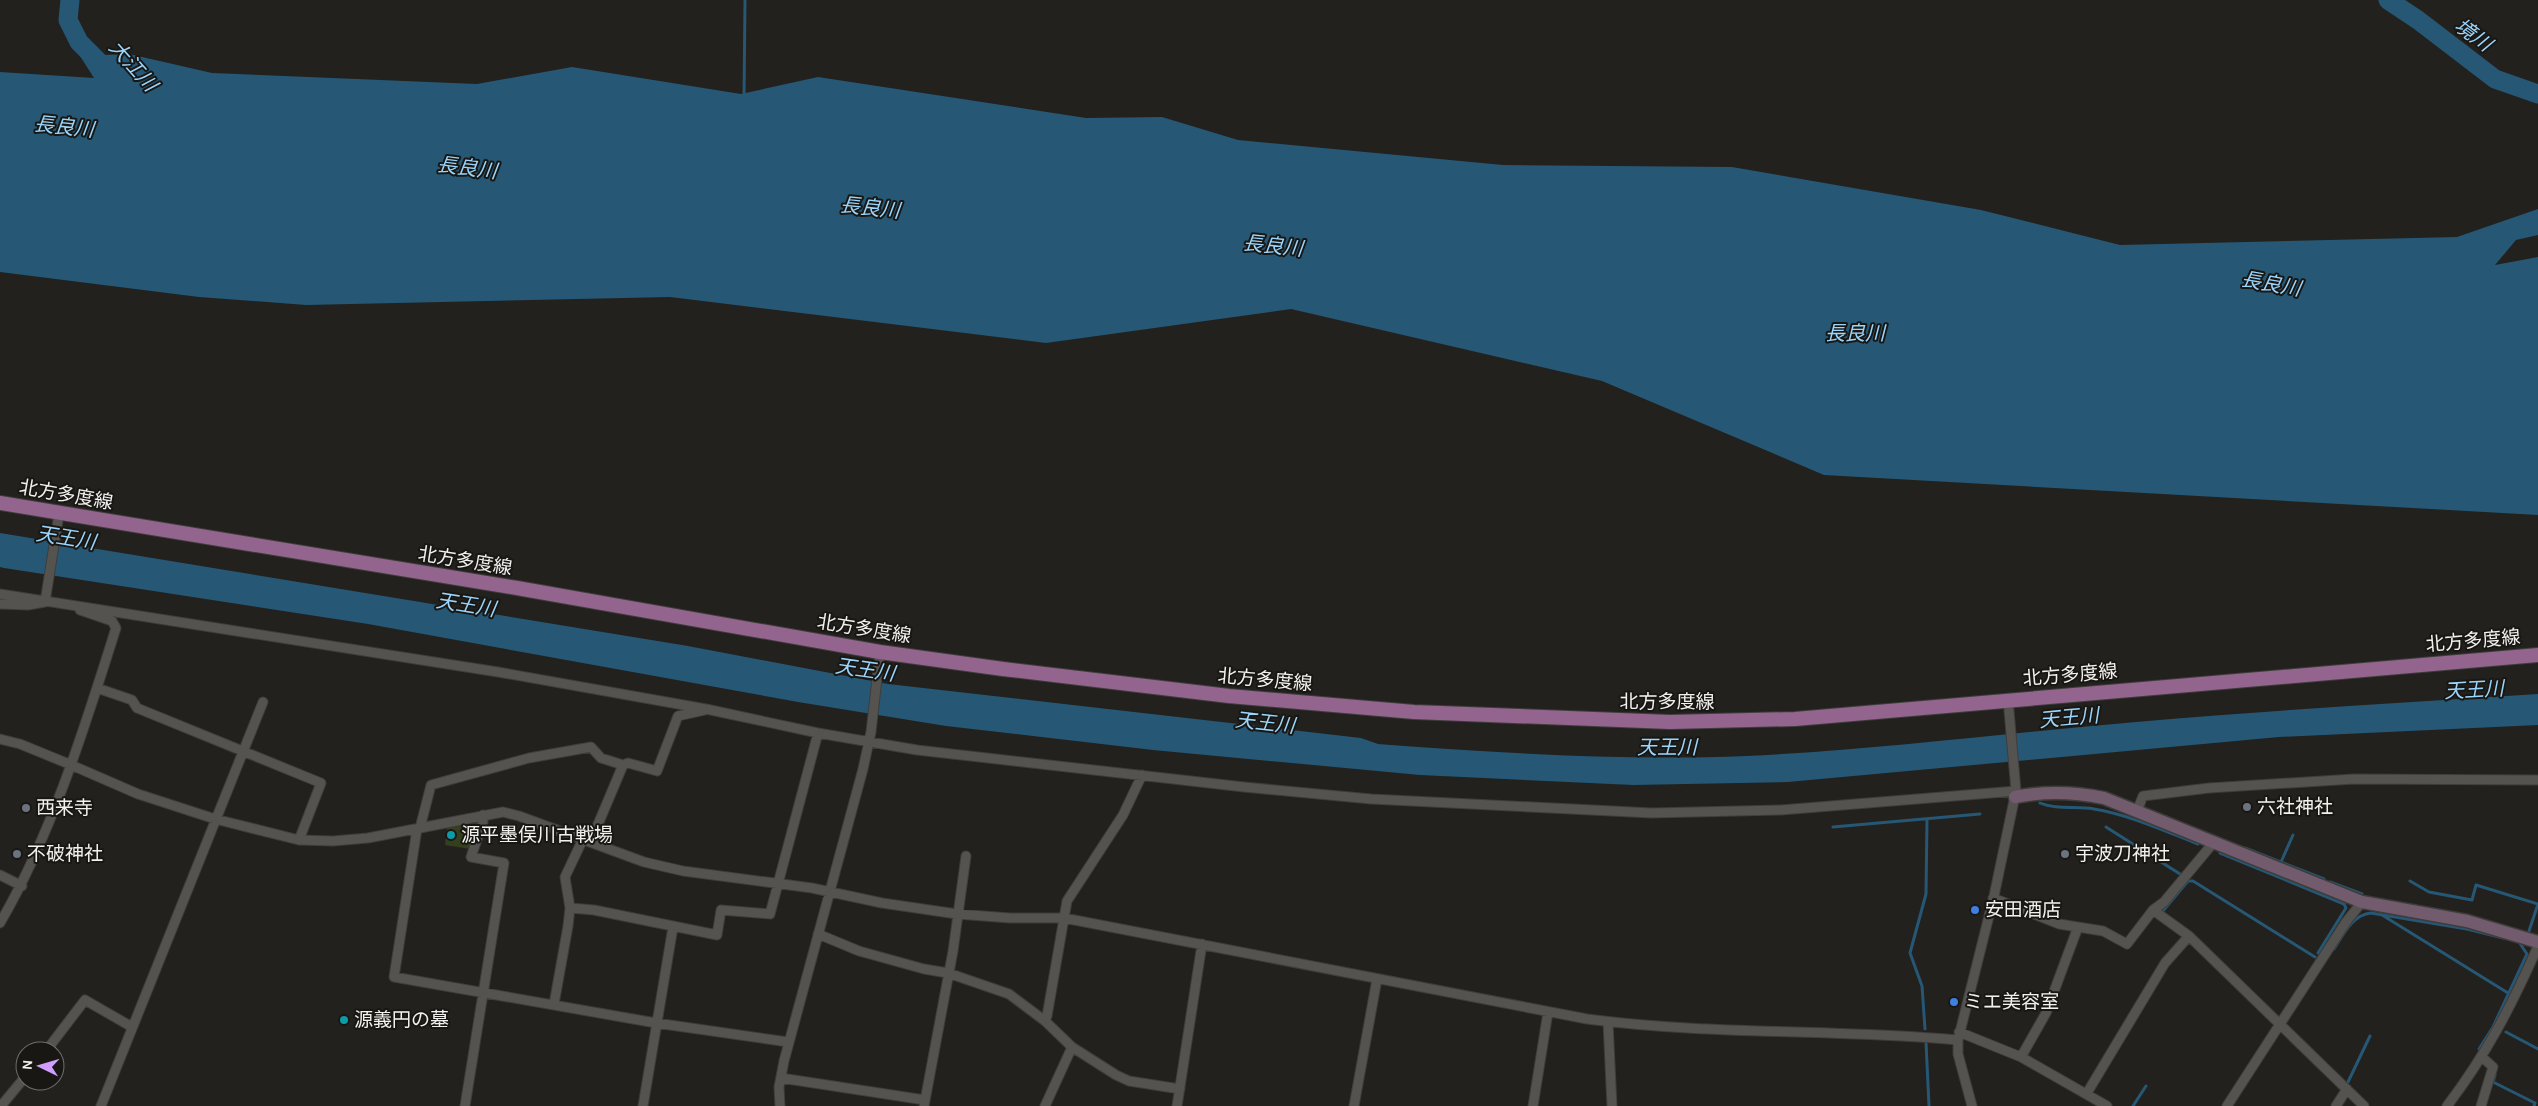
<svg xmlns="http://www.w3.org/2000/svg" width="2538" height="1106" font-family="Karla,'Noto Sans JP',sans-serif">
<rect width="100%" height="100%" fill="#22211d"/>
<!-- green -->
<path fill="#333f1d" d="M 479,822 L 470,849 L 445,845 L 447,828 Z"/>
<!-- water -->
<path fill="#265775" d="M 129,54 L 212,73 L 477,84 L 572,67 L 741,94 L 818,77 L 1086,118 L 1162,117 L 1238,140 L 1503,165 L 1732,167 L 1981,210 L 2120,245 L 2457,237 L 2538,209 L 2538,235 L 2516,240 L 2495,265 L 2538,257 L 2538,515 L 1824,475 L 1602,381 L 1291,309 L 1046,343 L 670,297 L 306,305 L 199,297 L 0,272 L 0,72 L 94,78 L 80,56 Z
M 0,533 L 688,646 L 888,684 L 1361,738 L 1378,744 C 1500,753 1623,761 1746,756 C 1877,750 2006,733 2136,722 C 2270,710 2404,703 2538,694 L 2538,725 L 2279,737 L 1788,782 L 1633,785 L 1420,775 L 1153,750 L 946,726 L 798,702 L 368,624 L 4,568 L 0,567 Z"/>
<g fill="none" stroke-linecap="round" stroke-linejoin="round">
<!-- stream -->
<path stroke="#265775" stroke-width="3" d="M 744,97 L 745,0
M 2040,803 C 2056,810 2077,806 2094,809 C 2130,815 2164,831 2198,844
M 1833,827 L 1980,814
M 2106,827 L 2180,874
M 2245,848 L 2324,879
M 2220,853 L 2344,904 L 2346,908 L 2318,953
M 2281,862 L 2293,835
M 2410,881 L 2429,892 L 2472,900 L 2476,885 L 2538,904 L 2529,931
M 2330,882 L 2362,894
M 2162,912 L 2188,881 L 2193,881 L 2315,957
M 2382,915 L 2508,993
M 2334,949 C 2344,934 2352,915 2371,913 L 2467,929 L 2503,938
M 1925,1029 L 1922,986 L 1910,953 L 1926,894 L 1927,820
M 2506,1032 L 2538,1049
M 1926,1042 L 1929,1106
M 2479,1049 L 2493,1027 L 2527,954 L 2519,942
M 2495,1075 L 2493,1082 L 2535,1103 L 2534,1106
M 2348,1082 L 2370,1036
M 2133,1106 L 2146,1086"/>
<!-- river -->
<path stroke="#265775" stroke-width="19" d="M 70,0 L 68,20 L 79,42 L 110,73
M 2388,0 L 2418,20 L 2495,79 L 2538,94"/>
<!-- street casing -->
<g stroke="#3f3d3b" stroke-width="11">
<path id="street" d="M 0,594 L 498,672 L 706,709 L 818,733 L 917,750 L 1244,787 L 1371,799 L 1652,813 L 1781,810 L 2016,791
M 0,604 L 28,605 L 45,602 L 59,514
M 97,688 L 132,700 L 137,708 L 321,783 L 299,840
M 0,739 L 20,744 L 69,764 L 138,794 L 215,819 L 299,840 L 333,841 L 368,838 L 503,812 L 519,816 L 644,862 L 683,871 L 812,888 L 882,903 L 957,914 L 1010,918 L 1064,918 L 1587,1019 C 1710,1035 1834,1029 1958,1040
M 2137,811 L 2143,796 L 2209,788 L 2354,779 L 2538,780
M 420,828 L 431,785 L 529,758 L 591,747 L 601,758 L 623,765
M 417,829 L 394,977 L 656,1023 L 788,1042
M 591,841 L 623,765 L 628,763 L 657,771 L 678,716 L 705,710
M 2214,842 L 2164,902 L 2153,910 L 2189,936 L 2364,1106
M 0,875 L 22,886
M 1993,898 L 2059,924 L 2103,931 L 2127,944 L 2153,910
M 570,908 L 594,910 L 717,935 L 721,910 L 770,914 L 818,733
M 0,923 C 52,834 85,726 116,628 L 112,621 L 80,610
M 818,934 L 859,951 L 924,969 L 948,973 L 1009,994 L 1045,1021 L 1072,1047 L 1116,1075 L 1129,1081 L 1180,1089
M 554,1004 L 568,926 L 570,908 L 565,877 L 583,839
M 1045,1021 L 1047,1016 L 1067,901 L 1123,815 L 1142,775
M 1608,1022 L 1612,1106
M 1959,1032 L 2021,1057 L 2107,1106
M 46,1051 L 85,1000 L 132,1027
M 2021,1057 L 2046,1013 L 2078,927
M 781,1078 L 925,1100
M 2087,1093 L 2165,963 L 2189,936
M 1,1106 L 25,1077
M 101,1106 L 263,702
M 465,1106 L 504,863 L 471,857 L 483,822 L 483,815
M 643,1106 L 673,927
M 780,1106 L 779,1087 L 784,1061 L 863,769 L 871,732 L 880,652
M 924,1106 L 953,951 L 966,856
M 1045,1106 L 1072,1047
M 1177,1106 L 1202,944
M 1354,1106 L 1377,979
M 1533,1106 L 1548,1012
M 1972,1106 L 1958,1054 L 1958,1040 L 1994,896 L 2016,791 L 2008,699
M 2227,1106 L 2346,922 L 2362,902
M 2336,1106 L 2347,1089
M 2447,1106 C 2486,1055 2512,1005 2538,946
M 2481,1106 L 2493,1067 L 2483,1058"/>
</g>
<!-- secondary casing -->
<g stroke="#3f3d3b" stroke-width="15">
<path id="secondary" d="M 2015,797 C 2045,791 2074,792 2104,798 L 2362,902 L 2467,921 L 2538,942"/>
</g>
<!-- primary casing -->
<g stroke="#3f3d3b" stroke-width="16">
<path id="primary" d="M 0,503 L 517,588 L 880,652 L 1003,669 L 1229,696 L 1414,712 L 1670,722 L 1795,719 L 2538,655"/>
</g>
<!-- street -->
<use href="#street" stroke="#55534f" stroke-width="9"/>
<!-- secondary -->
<use href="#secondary" stroke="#735b6e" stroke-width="12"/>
<!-- primary -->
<use href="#primary" stroke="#92648e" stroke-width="14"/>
</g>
<!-- markers -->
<g fill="#6b7280" stroke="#191714" stroke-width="2">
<circle cx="2247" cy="807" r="5"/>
<circle cx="26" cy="808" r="5"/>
<circle cx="17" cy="854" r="5"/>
<circle cx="2065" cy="854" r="5"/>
</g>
<g fill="#0f9aa8" stroke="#191714" stroke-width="2">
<circle cx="451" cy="835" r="5"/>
<circle cx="344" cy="1020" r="5"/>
</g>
<g fill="#3f7fe0" stroke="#191714" stroke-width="2">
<circle cx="1975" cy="910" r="5"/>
<circle cx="1954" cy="1002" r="5"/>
</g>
<g text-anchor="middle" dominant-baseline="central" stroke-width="4" stroke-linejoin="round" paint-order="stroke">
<!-- street labels -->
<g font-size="19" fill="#f2f1ef" stroke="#191714">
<text transform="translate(66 495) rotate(10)">北方多度線</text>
<text transform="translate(465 561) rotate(9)">北方多度線</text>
<text transform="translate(864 629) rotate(9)">北方多度線</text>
<text transform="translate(2473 641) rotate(-5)">北方多度線</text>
<text transform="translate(2070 675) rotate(-5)">北方多度線</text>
<text transform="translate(1265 680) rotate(5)">北方多度線</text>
<text x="1667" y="702">北方多度線</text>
</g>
<!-- poi labels -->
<g font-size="19" fill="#f2f1ef" stroke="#191714" text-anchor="start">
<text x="2257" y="807">六社神社</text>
<text x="36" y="808">西来寺</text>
<text x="461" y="835">源平墨俣川古戦場</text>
<text x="27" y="854">不破神社</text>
<text x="2075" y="854">宇波刀神社</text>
<text x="1985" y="910">安田酒店</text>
<text x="1964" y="1002">ミエ美容室</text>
<text x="354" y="1020">源義円の墓</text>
</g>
<!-- water labels -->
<g font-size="20" font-style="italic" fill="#9ad5fc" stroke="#191714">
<text transform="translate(2473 35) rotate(36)">境川</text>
<text transform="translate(133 66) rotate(48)">大江川</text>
<text transform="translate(64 127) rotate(6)">長良川</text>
<text transform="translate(467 168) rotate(7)">長良川</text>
<text transform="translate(870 208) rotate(6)">長良川</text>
<text transform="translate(1273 246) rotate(6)">長良川</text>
<text transform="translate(2271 284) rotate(10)">長良川</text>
<text x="1855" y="333">長良川</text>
<text transform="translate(66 538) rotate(9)">天王川</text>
<text transform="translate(466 605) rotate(9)">天王川</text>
<text transform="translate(865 670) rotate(8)">天王川</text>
<text transform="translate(2474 690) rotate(-3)">天王川</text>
<text transform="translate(2069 718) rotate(-5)">天王川</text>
<text transform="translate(1265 723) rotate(6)">天王川</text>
<text x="1667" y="747">天王川</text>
</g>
</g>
<!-- north arrow -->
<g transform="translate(40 1066) rotate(275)"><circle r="24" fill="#191714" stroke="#706e6c"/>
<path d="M0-4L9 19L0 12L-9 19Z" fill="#d19dfe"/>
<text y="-8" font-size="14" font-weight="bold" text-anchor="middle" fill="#f2f1ef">N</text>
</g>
</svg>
